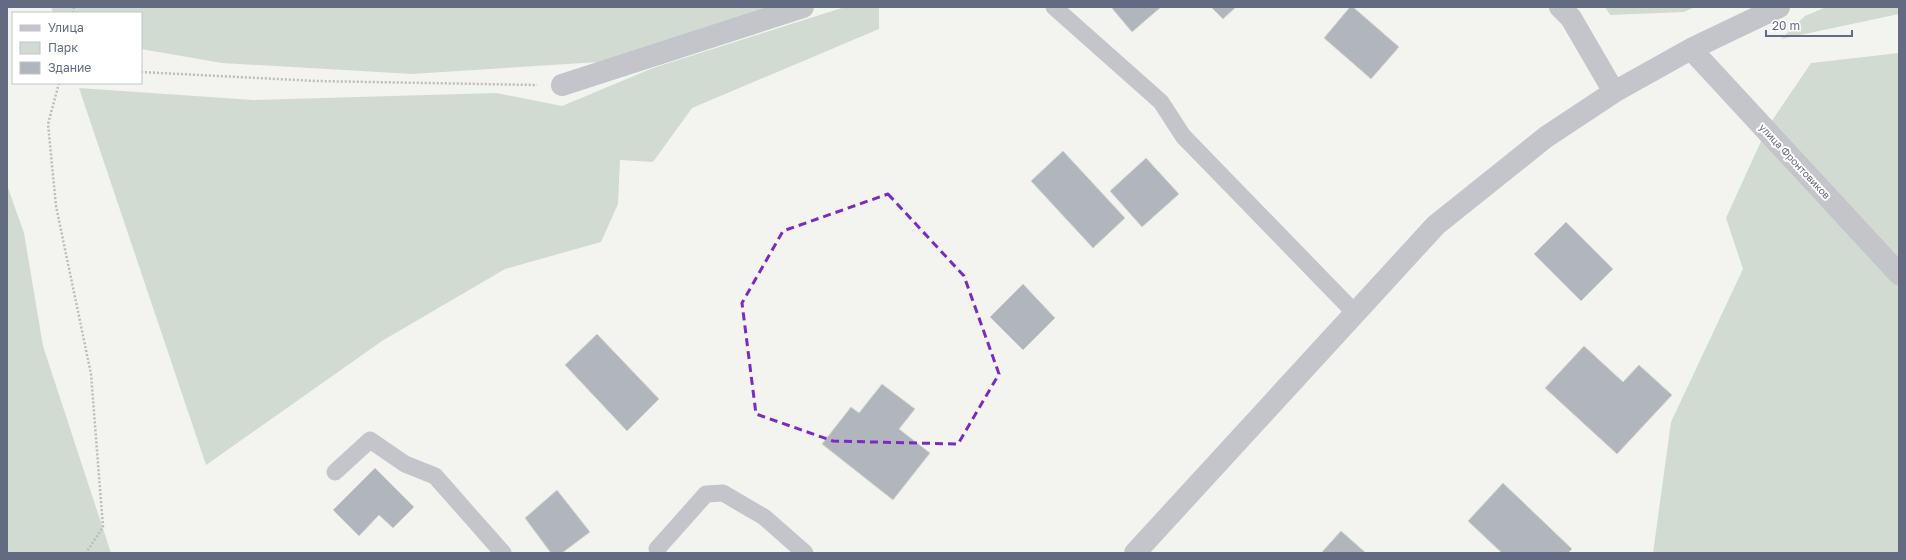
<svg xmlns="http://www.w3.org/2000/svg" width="1906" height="560" font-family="'Golos Text',sans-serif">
<rect width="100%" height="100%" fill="#f3f4f0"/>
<!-- green -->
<path fill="#d2dbd1" d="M 51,7 L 781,7 L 599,62 L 412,74 L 222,63 L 141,49 L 141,13 L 53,13 Z
M 845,7 L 879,7 L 879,29 L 692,108 L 653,162 L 620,160 L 618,204 L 601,242 L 505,269 L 382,341 L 206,465 L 79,88 L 253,100 L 496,93 L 562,106 L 653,68 Z
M 1605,7 L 1695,7 L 1684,12 L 1610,15 Z
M 1826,7 L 1899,7 L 1899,14 L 1781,39 L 1805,16 Z
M 1899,53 L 1899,553 L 1653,553 L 1671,422 L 1743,269 L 1726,218 L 1767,128 L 1811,63 Z
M 7,185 L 24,233 L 43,346 L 111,553 L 7,553 Z"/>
<!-- building -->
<path fill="#b1b5bc" stroke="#d5d5d3" d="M 1111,7 L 1161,7 L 1132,32 Z
M 1211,7 L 1236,7 L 1223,19 Z
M 1350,7 L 1353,7 L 1399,47 L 1371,79 L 1324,38 Z
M 1063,151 L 1125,218 L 1093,248 L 1031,181 Z
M 1146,158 L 1179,194 L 1142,227 L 1110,191 Z
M 1566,222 L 1613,269 L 1581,301 L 1534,254 Z
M 1023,284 L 1055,318 L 1023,350 L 990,317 Z
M 597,334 L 659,399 L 627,431 L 565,365 Z
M 1584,346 L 1623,382 L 1639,365 L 1672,395 L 1617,454 L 1545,388 Z
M 882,384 L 915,409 L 899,429 L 930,453 L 893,500 L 822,444 L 851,407 L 859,413 Z
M 375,468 L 414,507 L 393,528 L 379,515 L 359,536 L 333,510 Z
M 1503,483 L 1572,549 L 1568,553 L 1502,553 L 1468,521 Z
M 557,490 L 590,532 L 562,553 L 551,553 L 525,518 Z
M 1341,531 L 1366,553 L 1321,553 Z"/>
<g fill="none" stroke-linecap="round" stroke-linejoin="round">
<!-- path -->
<path stroke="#bbbcbf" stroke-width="2.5" stroke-dasharray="2 2" stroke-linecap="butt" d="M 73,13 L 74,7
M 141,72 L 316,81 L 537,85
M 59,83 L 48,124 L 56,206 L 91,374 L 103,527 L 86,553"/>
<!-- lane -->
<path stroke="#c4c5ca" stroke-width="17" d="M 1054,7 L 1161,102 L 1183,136 L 1355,313
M 335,472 L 370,440 L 405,464 L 435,476 L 503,553
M 657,549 L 706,494 L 723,493 L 764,517 L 805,553"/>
<!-- street -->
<path stroke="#c4c5ca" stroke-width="22" d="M 1560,7 L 1571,18 L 1614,92
M 1691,49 L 1899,274
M 562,85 L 803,7
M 1135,553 L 1436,225 L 1546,137 L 1614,92 L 1691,49 L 1779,7"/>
</g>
<!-- marked area -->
<path fill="none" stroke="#7b2cbf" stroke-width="3" stroke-dasharray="8 5" stroke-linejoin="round" d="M 888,194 L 964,276 L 999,374 L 958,444 L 833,441 L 756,414 L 742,303 L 783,231 Z"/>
<g text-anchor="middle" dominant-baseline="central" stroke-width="4" stroke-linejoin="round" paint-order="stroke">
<!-- street labels -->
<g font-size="10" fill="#636b82" stroke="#fff">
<text transform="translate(1795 161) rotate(47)">улица Фронтовиков</text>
</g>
</g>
<!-- border -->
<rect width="1906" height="560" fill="none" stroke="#636b82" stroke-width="16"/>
<!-- legend -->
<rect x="12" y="12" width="130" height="72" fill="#ffffff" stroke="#c1c4cd"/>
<rect x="20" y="25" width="20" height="6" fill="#c4c5ca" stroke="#c1c4cd"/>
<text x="48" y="32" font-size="12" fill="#636b82">Улица</text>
<rect x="20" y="42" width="20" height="12" fill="#d2dbd1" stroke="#c1c4cd"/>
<text x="48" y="52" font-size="12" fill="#636b82">Парк</text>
<rect x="20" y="62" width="20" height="12" fill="#b1b5bc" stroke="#c1c4cd"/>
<text x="48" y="72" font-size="12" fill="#636b82">Здание</text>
<!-- scale -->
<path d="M1766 30v6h86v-6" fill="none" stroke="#636b82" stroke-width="2"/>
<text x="1772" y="30" font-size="12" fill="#636b82" stroke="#ffffff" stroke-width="3" paint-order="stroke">20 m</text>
</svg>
